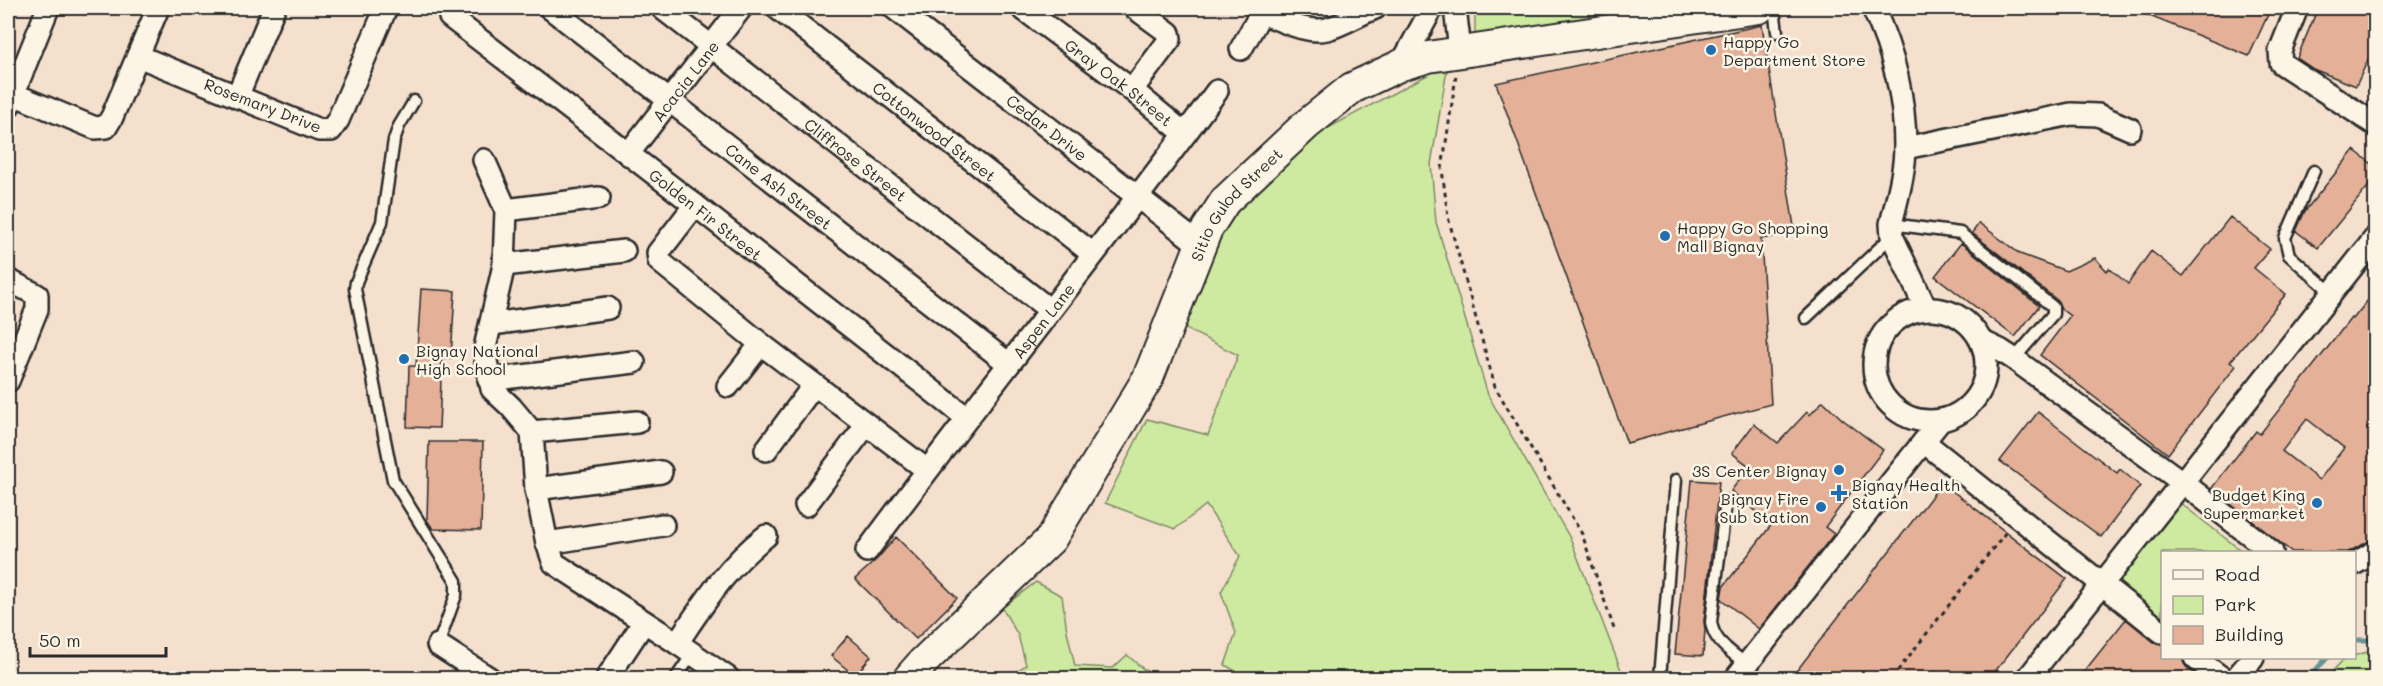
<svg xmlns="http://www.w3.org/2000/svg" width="2383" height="686" font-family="Mali,sans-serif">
<rect width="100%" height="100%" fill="#f5e0ce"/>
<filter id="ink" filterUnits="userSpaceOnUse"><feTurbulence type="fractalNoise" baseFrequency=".0167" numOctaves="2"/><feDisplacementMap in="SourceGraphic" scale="12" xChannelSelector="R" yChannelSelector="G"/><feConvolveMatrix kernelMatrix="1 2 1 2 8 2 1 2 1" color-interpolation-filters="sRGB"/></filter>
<g filter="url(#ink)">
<!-- green -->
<path fill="#ceeaa0" stroke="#7c8a66" stroke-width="1.5" d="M 1475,8 L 1647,8 L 1475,36 Z
M 1448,64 L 1431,164 L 1436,222 L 1488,395 L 1571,540 L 1624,678 L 1237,678 L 1239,673 L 1225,665 L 1236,633 L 1221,592 L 1240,556 L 1206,505 L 1175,529 L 1105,503 L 1147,419 L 1208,435 L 1238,355 L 1184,328 L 1230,207 L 1315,135 Z
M 2179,502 L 2243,552 L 2162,552 L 2162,623 L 2112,584 Z
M 1036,582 L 1062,596 L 1067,631 L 1075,666 L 1113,668 L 1127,655 L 1154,678 L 1006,678 L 1026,665 L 1018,635 L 1002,608 Z
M 2375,650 L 2375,678 L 2326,678 L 2345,658 Z"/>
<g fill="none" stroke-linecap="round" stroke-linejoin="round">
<!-- stream -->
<path stroke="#629396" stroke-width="5" d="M 2354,640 L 2376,640
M 2311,678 L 2313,673 L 2327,658"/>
</g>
<!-- building -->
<path fill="#e4b098" stroke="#2b2b2b" stroke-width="1.5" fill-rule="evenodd" d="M 2318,8 L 2376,8 L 2376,42 L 2356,86 L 2313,69 L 2297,58 Z
M 2132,9 L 2132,8 L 2271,8 L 2249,56 Z
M 1762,25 L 1795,233 L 1761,239 L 1771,404 L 1627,443 L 1496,83 Z
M 2354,150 L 2376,167 L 2376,177 L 2318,248 L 2296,231 L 2305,211 Z
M 2230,217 L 2270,249 L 2254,268 L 2286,294 L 2230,362 L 2236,366 L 2168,454 L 2040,355 L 2070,316 L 2061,309 L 2058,301 L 1972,233 L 1979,223 L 2020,254 L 2066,271 L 2095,258 L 2107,271 L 2109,268 L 2128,284 L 2151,251 L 2183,276 Z
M 1961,243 L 2039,306 L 2015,337 L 1935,276 Z
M 421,289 L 455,291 L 451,358 L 442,358 L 439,428 L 407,427 L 409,366 L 416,366 Z
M 2376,290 L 2376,538 L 2348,552 L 2292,552 L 2211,489 L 2256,431 L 2260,434 L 2351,318 L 2353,319 ZM 2307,419 L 2344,448 L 2319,480 L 2282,451 Z
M 1823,401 L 1842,419 L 1883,450 L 1825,527 L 1834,534 L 1759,629 L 1721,599 L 1723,587 L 1772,524 L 1731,491 L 1749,466 L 1732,453 L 1754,424 L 1778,443 L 1807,412 L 1810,415 Z
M 2038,412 L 2117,473 L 2120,469 L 2140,486 L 2101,537 L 2000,461 Z
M 429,442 L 483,442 L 481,530 L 433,529 L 427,520 Z
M 1692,480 L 1719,482 L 1704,621 L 1705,630 L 1703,656 L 1675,654 Z
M 1942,483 L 2067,579 L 1990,678 L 1791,678 Z
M 896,537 L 957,598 L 916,639 L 855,579 L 877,559 Z
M 2126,619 L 2154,642 L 2163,644 L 2163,657 L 2181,657 L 2187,668 L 2201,678 L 2079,678 Z
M 848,636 L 871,656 L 855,676 L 831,656 Z"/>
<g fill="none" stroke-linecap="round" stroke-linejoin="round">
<!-- lane casing -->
<g stroke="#2b2b2b" stroke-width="15">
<path id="lane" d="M 1774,8 L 1777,32
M 414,101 L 399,126 L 394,140 L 382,222 L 356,282 L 355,289 L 393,480 L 456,581 L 456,595 L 438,645
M 2314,171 L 2285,238 L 2289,255 L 2332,293
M 1891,224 L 1960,233 L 2053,307 L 2053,314 L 2014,359
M 1806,318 L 1892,236
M 1726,501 L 1711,622 C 1714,643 1732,652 1747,665
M 676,678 L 693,653
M 1660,678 L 1676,480"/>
</g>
<!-- street casing -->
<g stroke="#2b2b2b" stroke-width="26">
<g id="street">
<path id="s1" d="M 450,8 L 450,17 L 695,205 L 967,418"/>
<path id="s2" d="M 550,8 L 1009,364"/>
<path id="s3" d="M 662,8 L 1050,310"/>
<path id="s4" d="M 777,8 L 1093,254"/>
<path id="s5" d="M 894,8 L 1201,246"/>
<path id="s6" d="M 1022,8 L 1132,90 L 1185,134"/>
<path d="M 1455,8 L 1460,50"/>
<path d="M 1873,8 C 1893,51 1905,98 1905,146 C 1905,172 1897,199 1891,224 L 1892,236 L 1926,309"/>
<path d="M 2297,8 L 2280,51 L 2281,63 L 2376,125"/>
<path d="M 1262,13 C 1281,20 1307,34 1327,29 C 1343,25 1359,14 1375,8"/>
<path d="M 1241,49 L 1264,8"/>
<path d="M 138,56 L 319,130 L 331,130 L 338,120 L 386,8"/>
<path d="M 1401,65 L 1432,8"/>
<path d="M 1132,90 L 1170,39 L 1169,33 L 1135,8"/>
<path d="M 13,94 L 95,128 L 106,127 L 112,117 L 158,8"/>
<path d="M 237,97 L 274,8"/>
<path d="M 8,107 L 48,8"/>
<path d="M 1905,148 L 2071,114 L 2098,115 L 2130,129"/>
<path id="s7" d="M 628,154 L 741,8"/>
<path d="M 484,160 L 506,210 L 504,265 L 484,352 L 492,389 L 511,407 L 532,432 L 536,489 L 547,543 L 554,563 L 677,643 L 728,678"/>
<path d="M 695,205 L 658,253 L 659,261 L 761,344 L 927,470"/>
<path d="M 506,210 L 599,198"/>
<path d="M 504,265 L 624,251"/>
<path d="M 8,280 L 37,295 L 37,309 L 8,381"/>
<circle cx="1930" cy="365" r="56"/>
<path d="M 492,324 L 608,308"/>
<path d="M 1983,342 L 2000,350 L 2014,359 L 2182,482 L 2272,552"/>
<path d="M 489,380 L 634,362"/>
<path d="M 728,386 L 761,344"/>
<path d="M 532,432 L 637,422"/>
<path d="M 1924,442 L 2162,632"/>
<path d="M 766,450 L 814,385"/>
<path d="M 536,489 L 661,472"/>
<path d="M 806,505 L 866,425"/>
<path d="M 547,543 L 663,525"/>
<path id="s8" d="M 867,551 C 982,396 1103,246 1217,91"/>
<path d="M 2354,564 L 2376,551"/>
<path d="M 677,643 C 704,603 727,566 766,536"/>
<path d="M 438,645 L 489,678"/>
<path d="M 2195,658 L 2222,678"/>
<path d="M 607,678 L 644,622"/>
<path d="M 1736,678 L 1940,421"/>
<path d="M 2028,678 L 2376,237"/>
<path d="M 2236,678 L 2253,658"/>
</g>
</g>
<!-- secondary casing -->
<g stroke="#2b2b2b" stroke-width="34">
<g id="secondary">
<path id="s9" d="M 909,678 L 923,662 L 1051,539 L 1148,378 L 1207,229 L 1225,201 L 1306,125 L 1352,88 L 1401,65 L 1428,57 L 1759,8"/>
</g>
</g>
<!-- path -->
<path stroke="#2b2b2b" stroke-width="3" stroke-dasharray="4.5 4.5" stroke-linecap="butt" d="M 1456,76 L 1442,169 L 1448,217 L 1495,387 L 1582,534 L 1614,629
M 1892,678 L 2006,532"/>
<!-- lane -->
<use href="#lane" stroke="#fcf5e5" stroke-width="10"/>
<!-- street -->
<use href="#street" stroke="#fcf5e5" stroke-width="21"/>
<!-- secondary -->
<use href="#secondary" stroke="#fcf5e5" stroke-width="30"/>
</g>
</g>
<!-- markers -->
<g fill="#1f6fb2" stroke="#fcf5e5" stroke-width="2">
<circle cx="1711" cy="50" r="6"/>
<circle cx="1665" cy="236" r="6"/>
<circle cx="404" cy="359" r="6"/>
<circle cx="1839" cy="470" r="6"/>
<path d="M1836 484h6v6h6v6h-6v6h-6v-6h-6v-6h6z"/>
<circle cx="2317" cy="503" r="6"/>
<circle cx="1821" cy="507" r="6"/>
</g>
<g text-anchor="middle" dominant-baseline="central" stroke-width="5" stroke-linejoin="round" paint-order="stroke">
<!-- poi labels -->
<g font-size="16" fill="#2b2b2b" stroke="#fcf5e5" text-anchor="start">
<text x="1723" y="41">Happy Go<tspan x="1723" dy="18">Department Store</tspan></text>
<text x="1677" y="227">Happy Go Shopping<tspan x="1677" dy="18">Mall Bignay</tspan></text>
<text x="416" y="350">Bignay National<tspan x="416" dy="18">High School</tspan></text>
<text x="1827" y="470" text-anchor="end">3S Center Bignay</text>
<text x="1852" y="484">Bignay Health<tspan x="1852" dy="18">Station</tspan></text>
<text x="2305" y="494" text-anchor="end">Budget King<tspan x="2305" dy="18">Supermarket</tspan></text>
<text x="1809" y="498" text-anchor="end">Bignay Fire<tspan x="1809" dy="18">Sub Station</tspan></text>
</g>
<!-- street labels -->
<g font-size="16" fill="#2b2b2b" stroke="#fcf5e5">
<text stroke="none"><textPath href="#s7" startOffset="93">Acacia Lane</textPath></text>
<text stroke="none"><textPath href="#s6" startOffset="122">Gray Oak Street</textPath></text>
<text transform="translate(263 105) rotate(21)">Rosemary Drive</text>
<text stroke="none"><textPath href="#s5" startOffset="194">Cedar Drive</textPath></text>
<text stroke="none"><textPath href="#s4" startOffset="200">Cottonwood Street</textPath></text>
<text stroke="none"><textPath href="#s3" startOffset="246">Cliffrose Street</textPath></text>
<text stroke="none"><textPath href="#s2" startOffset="290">Cane Ash Street</textPath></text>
<text stroke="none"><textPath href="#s9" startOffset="584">Sitio Gulod Street</textPath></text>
<text stroke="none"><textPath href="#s1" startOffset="332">Golden Fir Street</textPath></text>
<text stroke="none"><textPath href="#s8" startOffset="290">Aspen Lane</textPath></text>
</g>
</g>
<!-- margin -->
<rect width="2383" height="686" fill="none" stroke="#fcf5e5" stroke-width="30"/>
<rect x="15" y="15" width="2353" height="656" fill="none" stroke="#2b2b2b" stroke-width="2" filter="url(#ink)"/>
<!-- legend -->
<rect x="2161" y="551" width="195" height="108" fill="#fcf5e5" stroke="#a8a49b" stroke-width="1.5"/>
<rect x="2173" y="570" width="30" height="9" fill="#fcf5e5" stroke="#a8a49b" stroke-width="1.5"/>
<text x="2215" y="581" font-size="18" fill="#2b2b2b">Road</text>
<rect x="2173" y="596" width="30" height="18" fill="#ceeaa0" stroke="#a8a49b" stroke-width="1.5"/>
<text x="2215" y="611" font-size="18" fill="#2b2b2b">Park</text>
<rect x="2173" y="626" width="30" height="18" fill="#e4b098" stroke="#a8a49b" stroke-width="1.5"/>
<text x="2215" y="641" font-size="18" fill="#2b2b2b">Building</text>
<!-- scale -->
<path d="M30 647v9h136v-9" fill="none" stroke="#2b2b2b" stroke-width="3"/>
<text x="39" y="647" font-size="18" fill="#2b2b2b" stroke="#fcf5e5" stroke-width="4.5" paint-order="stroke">50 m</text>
</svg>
